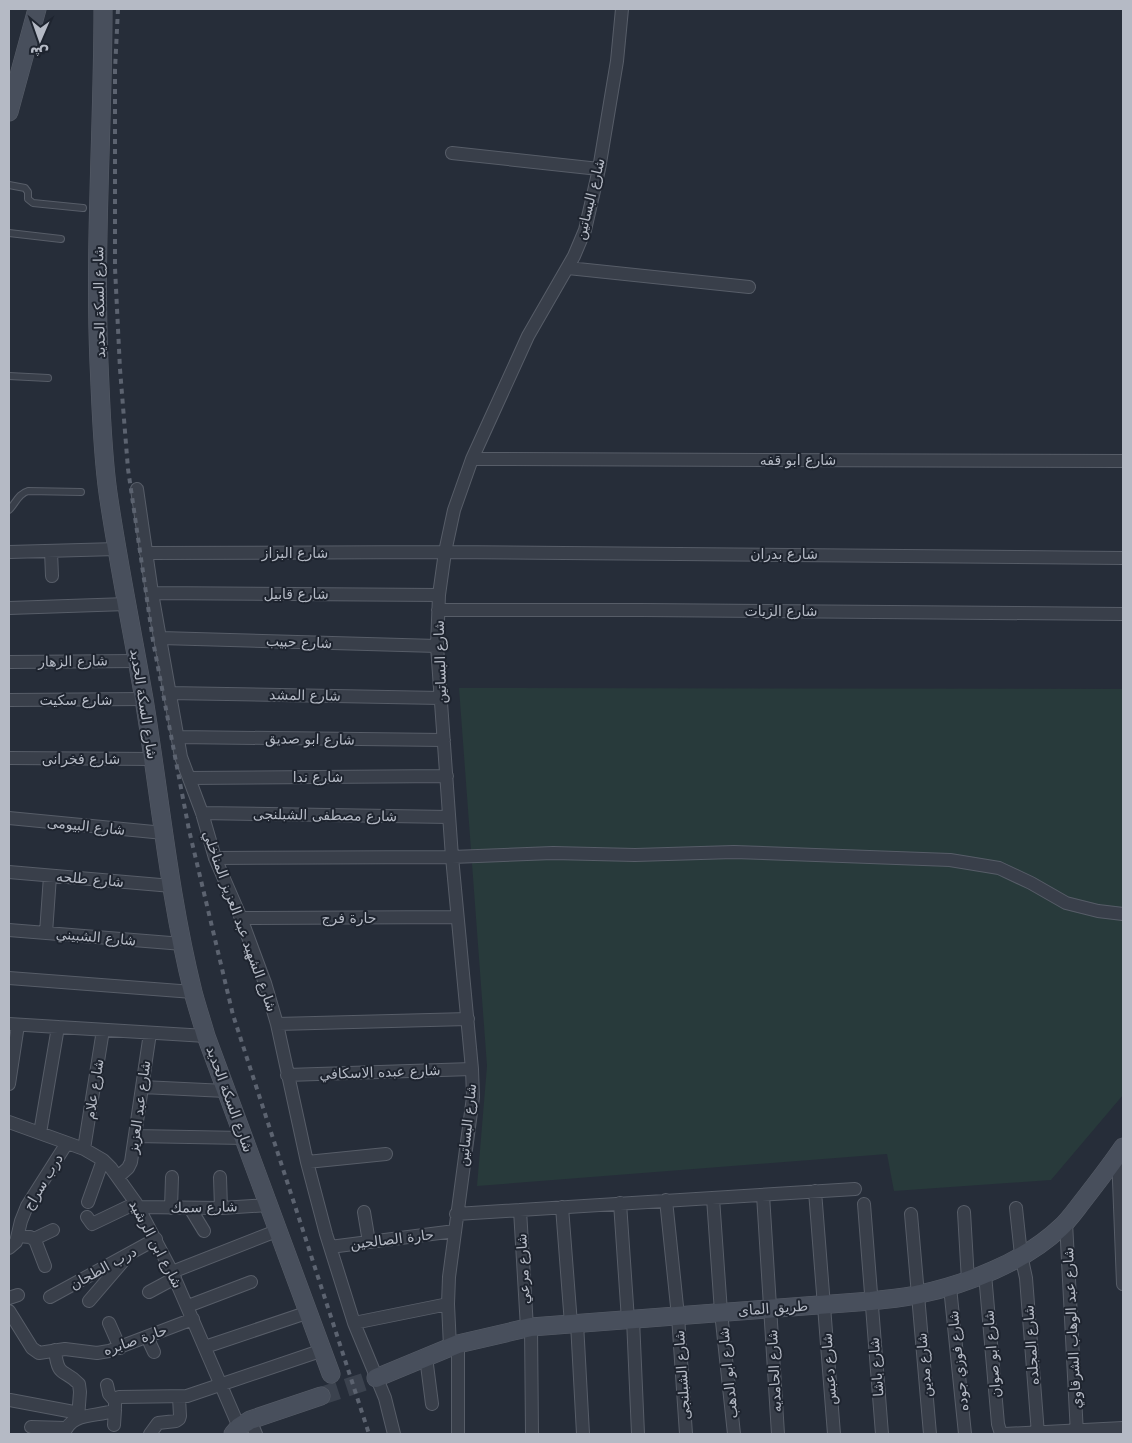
<svg xmlns="http://www.w3.org/2000/svg" width="1132" height="1443" font-family="'DejaVu Sans','Noto Naskh Arabic',sans-serif">
<rect width="100%" height="100%" fill="#262d39"/>
<!-- green -->
<path fill="#283a3b" d="M 459,688 L 1123,689 L 1123,1095 L 1051,1180 L 894,1191 L 887,1154 L 477,1186 L 487,1066 Z"/>
<g fill="none" stroke-linecap="round" stroke-linejoin="round">
<!-- secondary-tunnel -->
<path stroke="#3b424e" stroke-width="18" stroke-dasharray="18 9" stroke-linecap="butt" d="M 321,1396 L 376,1378"/>
<!-- lane casing -->
<g stroke="#575d68" stroke-width="8">
<path id="lane" d="M 9,185 L 25,188 L 28,192 L 28,199 L 33,203 L 83,208
M 9,233 L 61,239
M 9,376 L 48,378
M 9,510 C 16,503 18,494 28,491 L 81,492"/>
</g>
<!-- street casing -->
<g stroke="#575d68" stroke-width="14">
<path id="street" d="M 452,153 L 599,169
M 568,268 L 749,287
M 472,459 L 1123,461
M 137,489 L 152,593 L 181,757 L 202,813 L 215,858 L 241,918 L 265,983 L 277,1024 L 307,1162 L 326,1234 L 354,1323 L 385,1398 L 394,1434
M 51,551 L 52,576
M 9,552 L 117,549
M 146,553 L 445,552 L 1123,558
M 152,593 L 439,595
M 9,608 L 127,604
M 438,610 L 643,610 L 1123,614
M 161,638 L 437,646
M 9,662 L 137,661
M 169,693 L 441,698
M 9,700 L 144,699
M 177,737 L 444,740
M 9,758 L 153,759
M 189,778 L 447,776
M 202,813 L 449,817
M 9,818 L 164,833
M 215,858 L 452,857 L 553,853 L 635,855 L 734,852 L 950,860 L 999,868 L 1031,883 L 1066,903 L 1098,911 L 1123,914
M 9,872 L 172,886
M 241,918 L 457,917
M 9,930 L 183,944
M 46,933 L 50,876
M 9,978 L 193,992
M 9,1024 L 206,1036
M 277,1024 L 468,1019
M 287,1075 L 472,1069
M 9,1084 L 18,1025
M 142,1087 L 226,1091
M 9,1122 L 84,1149 L 103,1160 L 111,1168 L 136,1203 L 172,1272 L 239,1427
M 40,1133 L 58,1027
M 135,1136 L 244,1138
M 84,1149 L 103,1030
M 1118,1155 L 1123,1284
M 307,1162 L 386,1154
M 118,1177 L 128,1168 L 131,1162 L 150,1033
M 220,1177 L 221,1208
M 815,1191 L 834,1434
M 763,1195 L 778,1434
M 713,1198 L 721,1312 L 734,1434
M 666,1200 L 678,1316 L 686,1434
M 88,1202 L 103,1160
M 620,1203 L 628,1320
M 864,1204 L 882,1434
M 138,1207 L 221,1208 L 269,1205
M 562,1207 L 571,1324
M 171,1208 L 172,1177
M 190,1208 L 204,1231
M 1016,1208 L 1021,1255 L 1026,1278 L 1038,1434
M 520,1210 L 527,1328
M 364,1212 L 369,1242
M 964,1212 L 968,1281
M 456,1214 L 855,1189
M 911,1214 L 930,1434
M 87,1217 L 92,1224 L 136,1203
M 1066,1222 L 1077,1434
M 18,1236 L 30,1237 L 35,1240 L 45,1266
M 34,1239 L 53,1230
M 330,1247 L 455,1231
M 9,1248 L 16,1242 L 21,1221 L 27,1206 L 67,1143
M 172,1272 L 279,1230
M 985,1274 L 998,1424 L 1001,1434
M 950,1287 L 965,1434
M 149,1292 L 175,1278
M 50,1297 L 156,1239
M 9,1298 L 18,1295
M 89,1301 L 125,1259
M 188,1306 L 251,1282
M 9,1311 L 32,1348 L 39,1353 L 65,1349 L 97,1353 L 109,1351 L 193,1319
M 633,1319 L 638,1434
M 109,1323 L 120,1348
M 354,1323 L 448,1304
M 577,1323 L 583,1434
M 531,1327 L 532,1434
M 147,1337 L 154,1352
M 205,1347 L 309,1312
M 450,1347 L 448,1304 L 449,1277 L 473,1097 L 472,1069 L 452,857 L 437,646 L 439,595 L 445,552 L 454,510 L 472,459 L 528,336 L 574,256 L 585,230 L 599,169 L 617,61 L 622,9
M 55,1350 C 58,1379 64,1368 79,1384 L 80,1392 L 78,1418
M 426,1357 L 432,1404
M 107,1385 L 109,1394 L 115,1401
M 10,1400 L 79,1413
M 250,1420 L 256,1434
M 114,1425 L 115,1410
M 31,1427 L 66,1428
M 64,1434 C 71,1412 95,1417 113,1411 L 115,1408 L 115,1401 L 119,1397 L 187,1396 L 323,1350
M 150,1434 L 158,1423 L 176,1421 L 179,1419 L 180,1416 L 179,1397
M 458,1434 L 458,1344
M 1004,1434 L 1123,1428"/>
</g>
<!-- secondary casing -->
<g stroke="#575d68" stroke-width="19">
<path id="secondary" d="M 103,9 C 103,127 94,245 99,363 C 101,406 102,450 108,493 C 118,562 132,630 144,699 C 160,796 169,896 193,992 C 197,1007 202,1022 206,1036 L 331,1374
M 9,112 L 37,9
M 376,1378 L 458,1344 L 531,1327 L 871,1301 C 887,1299 904,1298 920,1294 C 967,1284 1024,1262 1060,1228 C 1068,1221 1075,1211 1082,1202 C 1096,1184 1110,1166 1123,1147
M 233,1434 L 239,1427 L 250,1420 L 321,1396"/>
</g>
<!-- lane -->
<use href="#lane" stroke="#393f4a" stroke-width="6"/>
<!-- street -->
<use href="#street" stroke="#393f4a" stroke-width="12"/>
<!-- secondary -->
<use href="#secondary" stroke="#484f5c" stroke-width="18"/>
<!-- rail -->
<path stroke="#5c6370" stroke-width="4" stroke-dasharray="5 5" stroke-linecap="butt" d="M 118,9 L 115,70 L 115,268 L 120,369 L 128,469 L 153,641 L 189,830 L 233,1015 L 369,1434"/>
</g>
<g text-anchor="middle" dominant-baseline="central" stroke-width="4" stroke-linejoin="round" paint-order="stroke">
<!-- street labels -->
<g font-size="14" fill="#b5bac5" stroke="#1e242f">
<text transform="translate(590 199) rotate(-76)">شارع البساتين</text>
<text transform="translate(99 302) rotate(-91)">شارع السكة الحديد</text>
<text x="798" y="460">شارع ابو قفه</text>
<text x="295" y="553">شارع البزاز</text>
<text x="784" y="554">شارع بدران</text>
<text x="296" y="594">شارع قابيل</text>
<text x="781" y="611">شارع الزيات</text>
<text transform="translate(299 642) rotate(2)">شارع حبيب</text>
<text transform="translate(73 661) rotate(-1)">شارع الزهار</text>
<text transform="translate(440 662) rotate(-92)">شارع البساتين</text>
<text transform="translate(305 695) rotate(1)">شارع المشد</text>
<text x="76" y="700">شارع سكيت</text>
<text transform="translate(144 704) rotate(81)">شارع السكة الحديد</text>
<text transform="translate(310 739) rotate(1)">شارع ابو صديق</text>
<text x="81" y="759">شارع فخرانى</text>
<text x="318" y="777">شارع ندا</text>
<text transform="translate(325 815) rotate(1)">شارع مصطفى الشبلنجى</text>
<text transform="translate(86 826) rotate(6)">شارع البيومى</text>
<text transform="translate(90 879) rotate(5)">شارع طلحه</text>
<text x="349" y="918">حارة فرج</text>
<text transform="translate(240 921) rotate(70)">شارع الشهيد عبد العزيز المناخلي</text>
<text transform="translate(96 937) rotate(5)">شارع الشبيني</text>
<text transform="translate(380 1072) rotate(-2)">شارع عبده الاسكافي</text>
<text transform="translate(94 1089) rotate(-81)">شارع علام</text>
<text transform="translate(230 1099) rotate(70)">شارع السكة الحديد</text>
<text transform="translate(139 1107) rotate(-82)">شارع عبد العزيز</text>
<text transform="translate(467 1125) rotate(-84)">شارع البساتين</text>
<text transform="translate(43 1182) rotate(-59)">درب سراج</text>
<text transform="translate(204 1207) rotate(-1)">شارع سمك</text>
<text transform="translate(392 1239) rotate(-7)">حارة الصالحين</text>
<text transform="translate(156 1244) rotate(62)">شارع ابن الرشيد</text>
<text transform="translate(103 1268) rotate(-29)">درب الطحان</text>
<text transform="translate(523 1269) rotate(-93)">شارع مرعي</text>
<text transform="translate(773 1308) rotate(-4)">طريق الماى</text>
<text transform="translate(1072 1328) rotate(-93)">شارع عبد الوهاب الشرقاوي</text>
<text transform="translate(135 1340) rotate(-19)">حارة صابره</text>
<text transform="translate(1031 1345) rotate(-94)">شارع المجلده</text>
<text transform="translate(992 1354) rotate(-95)">شارع ابو صوان</text>
<text transform="translate(958 1361) rotate(-96)">شارع فوزي جوده</text>
<text transform="translate(924 1365) rotate(-95)">شارع مدين</text>
<text transform="translate(876 1367) rotate(-95)">شارع باشا</text>
<text transform="translate(829 1369) rotate(-94)">شارع دعبس</text>
<text transform="translate(774 1371) rotate(-93)">شارع الحامديه</text>
<text transform="translate(728 1373) rotate(-96)">شارع ابو الدهب</text>
<text transform="translate(682 1375) rotate(-94)">شارع الشبلنجى</text>
</g>
</g>
<!-- border -->
<rect width="1132" height="1443" fill="none" stroke="#b5bac5" stroke-width="20"/>
<!-- north arrow -->
<g transform="translate(40 40) rotate(182)" stroke="#1e242f" stroke-width="4" paint-order="stroke">
<path d="M0-4L9 19L0 12L-9 19Z" fill="#b5bac5"/>
<text y="-8" font-size="14" font-weight="bold" text-anchor="middle" fill="#b5bac5">ش</text>
</g>
</svg>
